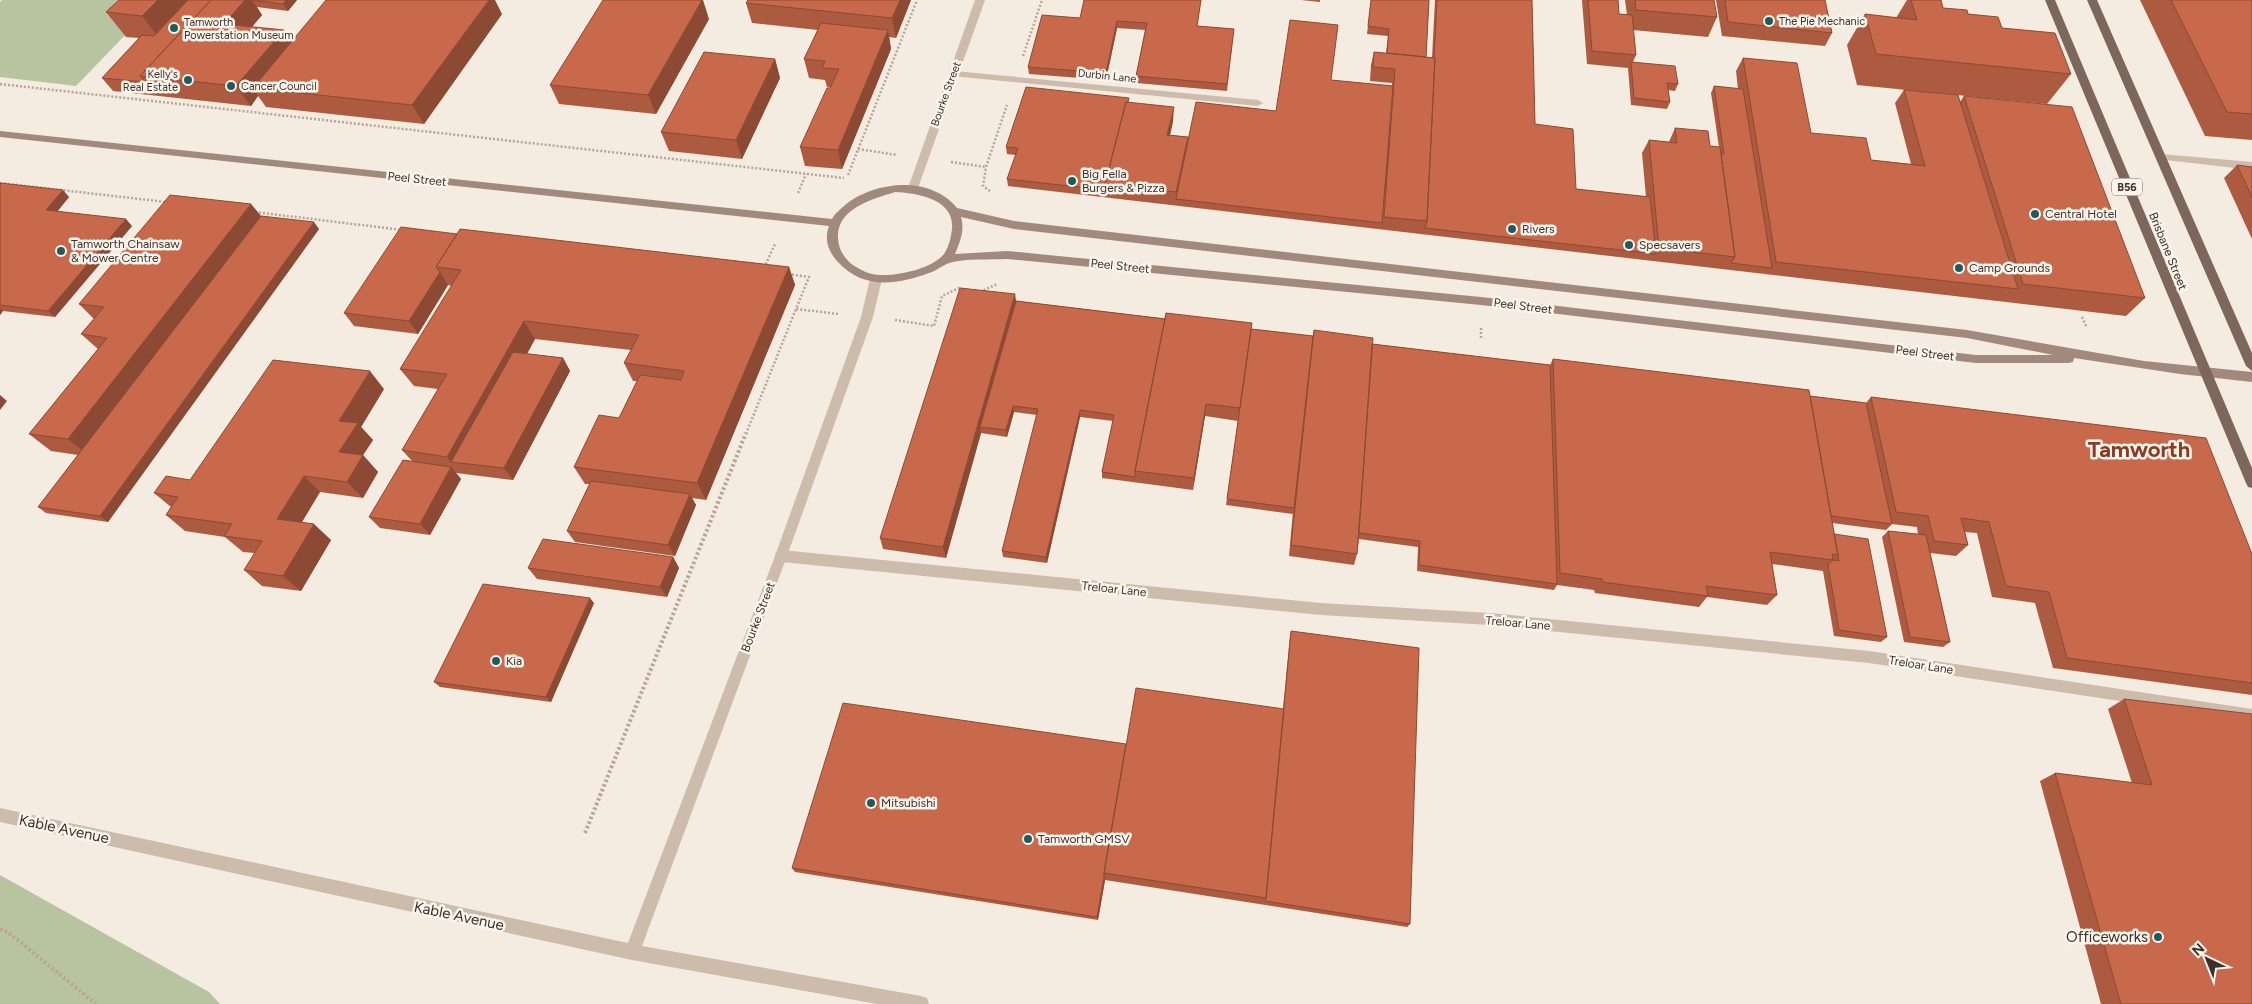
<svg xmlns="http://www.w3.org/2000/svg" width="2252" height="1004" font-family="Figtree,sans-serif">
<rect width="100%" height="100%" fill="#f4ebe1"/>
<!-- green -->
<path fill="#b8c4a0" d="M 2,0 L 159,0 L 76,86 L 0,77 L 0,2 Z
M 0,875 L 209,992 L 220,1004 L 0,1004 Z"/>
<g fill="none" stroke-linecap="round" stroke-linejoin="round">
<!-- path-far1 -->
<path stroke="#b9a596" stroke-width="2.5" stroke-dasharray="2 2" stroke-linecap="butt" d="M 1023,56 L 1042,0
M 0,84 L 844,178
M 858,149 L 897,155
M 951,162 L 986,167
M 848,175 L 917,0
M 0,183 L 166,202
M 990,191 L 983,186 L 986,167 L 1007,105
M 798,193 L 806,174
M 255,212 L 402,230
M 764,268 L 775,244
M 788,274 L 809,277 L 796,309 L 839,314
M 980,292 L 997,284
M 2082,317 L 2087,328
M 895,320 L 934,326 L 942,296 L 959,288 L 964,290
M 1481,328 L 1481,340
M 746,434 L 796,309"/>
<!-- path -->
<path stroke="#b9a596" stroke-width="4" stroke-dasharray="2.5 2.5" stroke-linecap="butt" d="M 585,833 L 746,433
M 0,929 L 9,933 L 96,1004"/>
<!-- service -->
<path fill="#cdbbac" fill-rule="evenodd" d="M 954,71 L 1258,100 L 1263,103 L 1258,106 L 951,76 L 951,72 Z
M 2161,154 L 2252,162 L 2252,170 L 2157,159 L 2156,157 Z
M 781,550 L 1321,603 L 1490,613 L 1869,651 L 2252,709 L 2252,721 L 1869,663 L 1490,625 L 1321,615 L 781,562 L 776,560 L 775,556 L 776,552 Z"/>
<!-- minor -->
<path fill="#cdbbac" fill-rule="evenodd" d="M 975,0 L 985,0 L 918,188 L 917,191 L 909,191 L 908,188 Z
M 876,275 L 882,279 L 873,317 L 787,556 L 642,946 L 921,996 L 927,998 L 929,1004 L 877,1004 L 632,960 L 0,822 L 0,808 L 628,943 L 775,556 L 861,317 L 870,279 Z"/>
<!-- secondary -->
<path fill="#a18a7d" fill-rule="evenodd" d="M 0,131 L 832,219 C 835,213 840,210 845,205 C 875,181 930,175 957,208 L 1014,221 L 1967,330 L 2144,361 L 2252,372 L 2252,382 L 2180,374 L 2074,358 L 2073,362 L 2069,363 L 1976,363 L 1481,305 L 1007,259 C 990,260 965,258 949,263 C 943,265 936,271 929,273 C 896,285 863,290 837,261 C 828,251 824,239 829,226 L 0,137 ZM 895,192 C 917,193 955,199 952,229 C 951,237 949,247 944,254 C 931,270 891,278 872,274 C 867,273 862,270 858,268 C 849,264 841,254 839,245 C 831,210 870,200 895,192 ZM 961,217 L 1014,229 L 1967,338 L 2053,355 L 1976,355 L 1481,297 L 1007,251 L 955,254 C 960,242 965,230 961,217 Z"/>
<!-- primary -->
<path fill="#7d675c" fill-rule="evenodd" d="M 2045,0 L 2055,0 L 2252,468 L 2252,488 L 2248,487 L 2246,483 Z
M 2087,0 L 2097,0 L 2252,353 L 2252,371 L 2246,366 Z"/>
</g>
<!-- wall -->
<path fill="#ac5a40" d="M 119,0 L 297,0 L 288,11 L 257,7 L 262,15 L 252,27 L 284,30 L 292,41 L 502,14 L 424,124 L 266,107 L 258,96 L 251,106 L 113,91 L 102,78 L 139,38 L 126,37 L 106,12 Z
M 748,0 L 911,0 L 896,38 L 889,37 L 891,49 L 842,169 L 805,166 L 800,147 L 831,87 L 827,87 L 825,80 L 809,78 L 804,59 L 818,30 L 752,23 L 746,3 Z
M 1201,0 L 1197,26 L 1234,29 L 1227,91 L 1136,83 L 1136,76 L 1145,30 L 1117,28 L 1106,80 L 1029,74 L 1028,67 L 1080,18 Z
M 1301,0 L 1320,0 L 1320,2 Z
M 1371,0 L 1429,0 L 1426,57 L 1432,58 L 1435,0 L 1532,0 L 1535,124 L 1576,189 L 1646,197 L 1642,153 L 1649,140 L 1669,142 L 1675,128 L 1710,146 L 1719,147 L 1711,93 L 1714,86 L 1738,89 L 1736,71 L 1743,58 L 1811,133 L 1871,160 L 1911,164 L 1895,103 L 1904,90 L 1960,102 L 1964,96 L 2145,298 L 2126,316 L 1008,186 L 1007,179 L 1016,155 L 1007,154 L 1006,147 L 1129,102 L 1173,121 L 1170,135 L 1188,137 L 1276,111 L 1331,80 L 1392,86 L 1392,83 L 1370,81 L 1371,65 L 1374,52 L 1386,53 L 1388,36 L 1367,34 Z
M 1582,0 L 1618,0 L 1619,14 L 1627,15 L 1625,0 L 1714,0 L 1717,17 L 1708,37 L 1633,30 L 1636,55 L 1633,62 L 1678,84 L 1675,91 L 1668,90 L 1670,102 L 1667,109 L 1631,105 L 1628,68 L 1587,64 Z
M 1716,0 L 1825,0 L 1832,33 L 1825,46 L 1722,36 Z
M 1907,0 L 1941,0 L 1943,8 L 1968,14 L 2002,28 L 2071,74 L 2047,104 L 1857,85 L 1847,45 L 1865,14 L 1896,18 Z
M 2140,0 L 2252,0 L 2252,140 L 2205,136 Z
M 709,19 L 656,114 L 559,104 L 550,85 Z
M 775,59 L 780,78 L 742,159 L 669,151 L 661,132 Z
M 2237,165 L 2252,167 L 2252,239 L 2224,178 Z
M 0,183 L 69,197 L 57,211 L 132,226 L 55,317 L 3,311 L 0,315 Z
M 251,204 L 261,216 L 319,229 L 108,522 L 46,513 L 38,507 L 78,455 L 51,451 L 29,434 L 98,349 L 81,334 L 94,319 L 79,304 Z
M 457,234 L 789,267 L 795,285 L 706,500 L 692,498 L 696,505 L 675,556 L 575,542 L 567,531 L 590,484 L 585,484 L 574,467 L 619,418 L 637,381 L 633,381 L 624,363 L 631,350 L 535,339 L 527,354 L 563,358 L 570,371 L 513,480 L 456,473 L 461,479 L 430,535 L 380,528 L 369,517 L 413,462 L 402,450 L 438,389 L 414,386 L 400,369 L 452,286 L 448,285 L 418,334 L 354,326 L 344,313 Z
M 1016,301 L 1313,336 L 1314,330 L 1372,344 L 1550,365 L 1553,359 L 1810,396 L 1866,403 L 1871,397 L 2252,554 L 2252,695 L 2053,668 L 2035,603 L 1992,597 L 1977,533 L 1965,532 L 1968,545 L 1956,556 L 1930,553 L 1950,642 L 1943,647 L 1904,642 L 1882,537 L 1888,531 L 1918,534 L 1917,527 L 1892,524 L 1886,530 L 1832,523 L 1834,534 L 1887,637 L 1881,642 L 1834,636 L 1823,571 L 1772,564 L 1777,595 L 1767,605 L 1707,597 L 1699,607 L 1595,593 L 1594,590 L 1557,585 L 1554,590 L 1417,571 L 1418,547 L 1359,539 L 1357,554 L 1354,565 L 1289,556 L 1293,511 L 1293,514 L 1226,505 L 1238,421 L 1205,416 L 1193,490 L 1102,478 L 1102,472 L 1113,421 L 1080,417 L 1047,563 L 1003,557 L 1002,551 L 1037,415 L 1014,412 L 1007,437 L 981,433 L 946,558 L 883,549 L 880,538 Z
M 384,389 L 361,427 L 373,440 L 363,455 L 378,472 L 363,498 L 320,492 L 302,522 L 331,540 L 301,591 L 262,586 L 244,570 L 255,553 L 243,552 L 225,537 L 185,531 L 166,515 L 171,507 L 154,493 L 190,480 Z
M 673,557 L 679,568 L 667,597 L 537,579 L 528,568 Z
M 594,603 L 551,702 L 440,687 L 434,682 Z
M 1291,631 L 1410,924 L 1407,927 L 1105,880 L 1098,920 L 795,872 L 792,868 L 1126,744 L 1283,709 L 1290,636 Z
M 2124,699 L 2252,1004 L 2101,1004 L 2040,781 L 2055,773 L 2132,783 L 2108,709 Z"/>
<!-- shaded-wall -->
<path fill="#8c4a34" d="M 158,0 L 199,0 L 161,40 L 142,16 Z
M 245,0 L 252,0 L 262,15 L 238,43 L 224,24 Z
M 286,0 L 297,0 L 288,11 L 283,4 Z
M 489,0 L 495,0 L 502,14 L 424,124 L 412,105 Z
M 702,0 L 703,0 L 709,19 L 656,114 L 648,95 Z
M 900,0 L 911,0 L 896,38 L 892,18 Z
M 1117,21 L 1117,28 L 1106,80 L 1106,73 Z
M 284,30 L 297,50 L 253,88 L 258,96 L 251,106 L 236,86 Z
M 888,30 L 891,49 L 842,169 L 838,150 Z
M 775,59 L 780,78 L 742,159 L 736,140 Z
M 1174,107 L 1173,121 L 1167,149 L 1167,135 Z
M 63,190 L 69,197 L 53,217 L 46,210 Z
M 251,204 L 266,223 L 89,456 L 68,439 Z
M 126,219 L 132,226 L 55,317 L 48,311 Z
M 314,222 L 319,229 L 108,522 L 100,516 Z
M 789,267 L 795,285 L 706,500 L 697,483 Z
M 440,272 L 448,285 L 418,334 L 409,321 Z
M 1015,294 L 1017,307 L 980,427 L 981,433 L 946,558 L 943,547 Z
M 0,308 L 3,311 L 0,315 Z
M 524,321 L 535,339 L 466,463 L 451,462 L 447,457 Z
M 563,358 L 570,371 L 513,480 L 504,468 Z
M 370,371 L 384,389 L 361,427 L 373,440 L 363,455 L 378,472 L 363,498 L 347,482 L 339,452 L 339,421 Z
M 0,395 L 7,401 L 0,410 Z
M 1206,404 L 1205,416 L 1193,490 L 1194,478 Z
M 1013,406 L 1014,412 L 1007,437 L 1006,430 Z
M 1080,410 L 1080,417 L 1047,563 L 1046,557 Z
M 451,467 L 461,479 L 430,535 L 420,524 Z
M 304,476 L 320,492 L 294,535 L 277,519 Z
M 690,494 L 696,505 L 675,556 L 668,545 Z
M 314,524 L 331,540 L 301,591 L 283,576 Z
M 673,557 L 679,568 L 667,597 L 660,587 Z
M 590,598 L 594,603 L 551,702 L 546,697 Z
M 1104,877 L 1105,880 L 1098,920 L 1097,917 Z"/>
<!-- building -->
<path fill="#c8694b" stroke="#8c4a34" d="M 119,0 L 158,0 L 142,16 L 106,12 Z
M 188,0 L 211,0 L 140,76 L 145,82 L 102,78 L 142,35 L 154,36 Z
M 211,0 L 245,0 L 224,24 L 284,30 L 236,86 L 140,76 Z
M 252,0 L 286,0 L 283,4 Z
M 326,0 L 489,0 L 412,105 L 253,88 Z
M 603,0 L 702,0 L 648,95 L 550,85 Z
M 748,0 L 900,0 L 892,18 L 746,3 Z
M 1084,0 L 1201,0 L 1197,26 L 1234,29 L 1227,84 L 1136,76 L 1147,23 L 1117,21 L 1106,73 L 1028,67 L 1042,15 L 1080,18 Z
M 1371,0 L 1429,0 L 1426,57 L 1387,53 L 1389,29 L 1368,26 Z
M 1437,0 L 1532,0 L 1535,124 L 1573,129 L 1576,189 L 1650,197 L 1656,254 L 1425,228 L 1427,221 L 1435,58 L 1434,58 Z
M 1588,0 L 1618,0 L 1619,14 L 1632,15 L 1636,55 L 1592,51 Z
M 1635,0 L 1714,0 L 1717,17 L 1636,10 Z
M 1725,0 L 1825,0 L 1832,33 L 1728,22 Z
M 1911,0 L 1941,0 L 1943,8 L 1967,10 L 1968,14 L 1998,17 L 2002,28 L 2055,33 L 2071,74 L 1876,54 L 1865,14 L 1917,20 Z
M 2171,0 L 2252,0 L 2252,114 L 2227,112 Z
M 1290,20 L 1338,25 L 1331,80 L 1393,86 L 1382,223 L 1176,199 L 1196,102 L 1276,111 Z
M 821,23 L 888,30 L 838,150 L 800,147 L 827,88 L 830,88 L 839,69 L 822,68 L 825,61 L 804,59 Z
M 704,52 L 775,59 L 736,140 L 661,132 Z
M 1374,52 L 1435,58 L 1427,221 L 1384,217 L 1395,69 L 1373,67 Z
M 1743,58 L 1797,63 L 1811,133 L 1866,138 L 1871,160 L 1925,166 L 1904,90 L 1958,95 L 2018,289 L 1776,262 Z
M 1631,62 L 1675,66 L 1678,84 L 1667,83 L 1670,102 L 1634,98 Z
M 1714,86 L 1743,89 L 1772,268 L 1731,263 L 1735,257 L 1721,154 L 1724,154 Z
M 1026,87 L 1129,98 L 1128,102 L 1126,102 L 1105,184 L 1105,190 L 1007,179 L 1018,148 L 1006,147 Z
M 1964,96 L 2072,107 L 2145,298 L 2023,284 Z
M 1126,102 L 1174,107 L 1167,135 L 1188,137 L 1176,192 L 1105,184 Z
M 1675,128 L 1708,131 L 1710,146 L 1720,147 L 1735,257 L 1659,248 L 1649,140 L 1677,143 Z
M 2237,165 L 2252,167 L 2252,197 Z
M 0,183 L 63,190 L 46,210 L 126,219 L 48,311 L 0,305 Z
M 170,195 L 251,204 L 68,439 L 29,434 L 107,338 L 81,334 L 104,307 L 79,304 Z
M 261,216 L 314,222 L 100,516 L 38,507 Z
M 401,227 L 457,234 L 436,267 L 440,272 L 409,321 L 344,313 Z
M 460,229 L 789,267 L 697,483 L 574,467 L 599,415 L 619,418 L 640,375 L 681,380 L 684,371 L 624,363 L 639,335 L 524,321 L 447,457 L 402,450 L 447,374 L 400,369 L 461,270 L 436,267 Z
M 960,288 L 1015,294 L 943,547 L 880,538 Z
M 1016,301 L 1165,319 L 1135,471 L 1135,477 L 1102,472 L 1114,415 L 1080,410 L 1046,557 L 1002,551 L 1038,409 L 1013,406 L 1006,430 L 980,427 Z
M 1166,313 L 1252,323 L 1240,408 L 1206,404 L 1194,478 L 1135,471 Z
M 1251,329 L 1313,336 L 1294,508 L 1227,499 Z
M 1314,330 L 1373,338 L 1357,554 L 1291,545 Z
M 1372,344 L 1550,365 L 1557,584 L 1419,565 L 1420,541 L 1359,533 Z
M 513,352 L 563,358 L 504,468 L 451,462 Z
M 1553,359 L 1809,390 L 1838,555 L 1832,554 L 1833,560 L 1770,552 L 1777,595 L 1706,586 L 1708,596 L 1602,582 L 1602,579 L 1560,573 Z
M 273,360 L 370,371 L 339,421 L 358,423 L 339,452 L 363,455 L 347,482 L 304,476 L 277,519 L 314,524 L 283,576 L 244,570 L 262,541 L 224,536 L 232,524 L 166,515 L 178,497 L 154,493 L 166,476 L 190,480 Z
M 1810,396 L 1866,403 L 1892,524 L 1831,516 Z
M 1871,397 L 2206,438 L 2252,554 L 2252,683 L 2067,658 L 2049,592 L 2006,586 L 1989,522 L 1961,518 L 1968,545 L 1934,541 L 1928,516 L 1896,512 Z
M 403,460 L 451,467 L 420,524 L 369,517 Z
M 591,481 L 690,494 L 668,545 L 567,531 Z
M 1888,531 L 1926,535 L 1950,642 L 1910,637 Z
M 1834,534 L 1868,539 L 1887,637 L 1839,630 L 1828,565 L 1833,560 L 1839,561 Z
M 543,539 L 673,557 L 660,587 L 528,568 Z
M 483,584 L 590,598 L 546,697 L 434,682 Z
M 1291,631 L 1419,648 L 1410,924 L 1265,901 L 1266,898 Z
M 1136,688 L 1284,709 L 1266,898 L 1104,873 Z
M 2124,699 L 2252,714 L 2252,1004 L 2121,1004 L 2055,773 L 2152,785 Z
M 843,703 L 1126,744 L 1104,873 L 1104,877 L 1097,917 L 792,868 Z"/>
<!-- markers -->
<g fill="#1f5a5e" stroke="#fbf5ee" stroke-width="2">
<circle cx="1769" cy="21" r="5"/>
<circle cx="174" cy="28" r="5"/>
<circle cx="188" cy="80" r="5"/>
<circle cx="231" cy="86" r="5"/>
<circle cx="1072" cy="181" r="5"/>
<circle cx="2035" cy="214" r="5"/>
<circle cx="1512" cy="229" r="5"/>
<circle cx="1629" cy="245" r="5"/>
<circle cx="61" cy="251" r="5"/>
<circle cx="1959" cy="268" r="5"/>
<circle cx="496" cy="661" r="5"/>
<circle cx="871" cy="803" r="5"/>
<circle cx="1028" cy="839" r="5"/>
<circle cx="2158" cy="937" r="5"/>
</g>
<g text-anchor="middle" dominant-baseline="central" stroke-width="5" stroke-linejoin="round" paint-order="stroke">
<!-- far-poi labels -->
<g font-size="11" fill="#3b302b" stroke="#fbf5ee" text-anchor="start">
<text x="1779" y="21">The Pie Mechanic</text>
<text x="184" y="22">Tamworth<tspan x="184" dy="13">Powerstation Museum</tspan></text>
<text x="178" y="74" text-anchor="end">Kelly's<tspan x="178" dy="13">Real Estate</tspan></text>
<text x="241" y="86">Cancer Council</text>
</g>
<!-- far-street labels -->
<g font-size="11" fill="#3b302b" stroke="#fbf5ee">
<text transform="translate(1107 76) rotate(6)">Durbin Lane</text>
<text transform="translate(946 94) rotate(-70)">Bourke Street</text>
</g>
<!-- shield labels -->
<rect fill="#fbf5ee" stroke="#756b66" stroke-width="1" x="2112" y="178.5" width="30" height="17" rx="4"/>
<g font-size="11" font-weight="bold" fill="#3b302b">
<text x="2127" y="187">B56</text>
</g>
<!-- poi labels -->
<g font-size="12" fill="#3b302b" stroke="#fbf5ee" text-anchor="start">
<text x="1082" y="174">Big Fella<tspan x="1082" dy="14">Burgers &amp; Pizza</tspan></text>
<text x="2045" y="214">Central Hotel</text>
<text x="1522" y="229">Rivers</text>
<text x="71" y="244">Tamworth Chainsaw<tspan x="71" dy="14">&amp; Mower Centre</tspan></text>
<text x="1639" y="245">Specsavers</text>
<text x="1969" y="268">Camp Grounds</text>
<text x="506" y="661">Kia</text>
<text x="881" y="803">Mitsubishi</text>
<text x="1038" y="839">Tamworth GMSV</text>
</g>
<!-- street labels -->
<g font-size="12" fill="#3b302b" stroke="#fbf5ee">
<text transform="translate(417 179) rotate(6)">Peel Street</text>
<text transform="translate(2168 251) rotate(68)">Brisbane Street</text>
<text transform="translate(1120 266) rotate(6)">Peel Street</text>
<text transform="translate(1523 306) rotate(7)">Peel Street</text>
<text transform="translate(1925 353) rotate(7)">Peel Street</text>
<text transform="translate(1114 589) rotate(6)">Treloar Lane</text>
<text transform="translate(758 617) rotate(-69)">Bourke Street</text>
<text transform="translate(1518 623) rotate(5)">Treloar Lane</text>
<text transform="translate(1921 665) rotate(9)">Treloar Lane</text>
</g>
<!-- near-street labels -->
<g font-size="15" fill="#3b302b" stroke="#fbf5ee">
<text transform="translate(64 829) rotate(12)">Kable Avenue</text>
<text transform="translate(459 916) rotate(12)">Kable Avenue</text>
</g>
<!-- near-poi labels -->
<g font-size="15" fill="#3b302b" stroke="#fbf5ee" text-anchor="end">
<text x="2148" y="937">Officeworks</text>
</g>
<!-- town labels -->
<g font-size="22" font-weight="bold" fill="#8c3b22" stroke="#fbf5ee">
<text x="2139" y="449">Tamworth</text>
</g>
</g>
<!-- north arrow -->
<g transform="translate(2207 959) rotate(317)" stroke="#fbf5ee" stroke-width="4" paint-order="stroke">
<path d="M0-4L9 19L0 12L-9 19Z" fill="#3b302b"/>
<text y="-8" font-size="14" font-weight="bold" text-anchor="middle" fill="#3b302b">N</text>
</g>
</svg>
